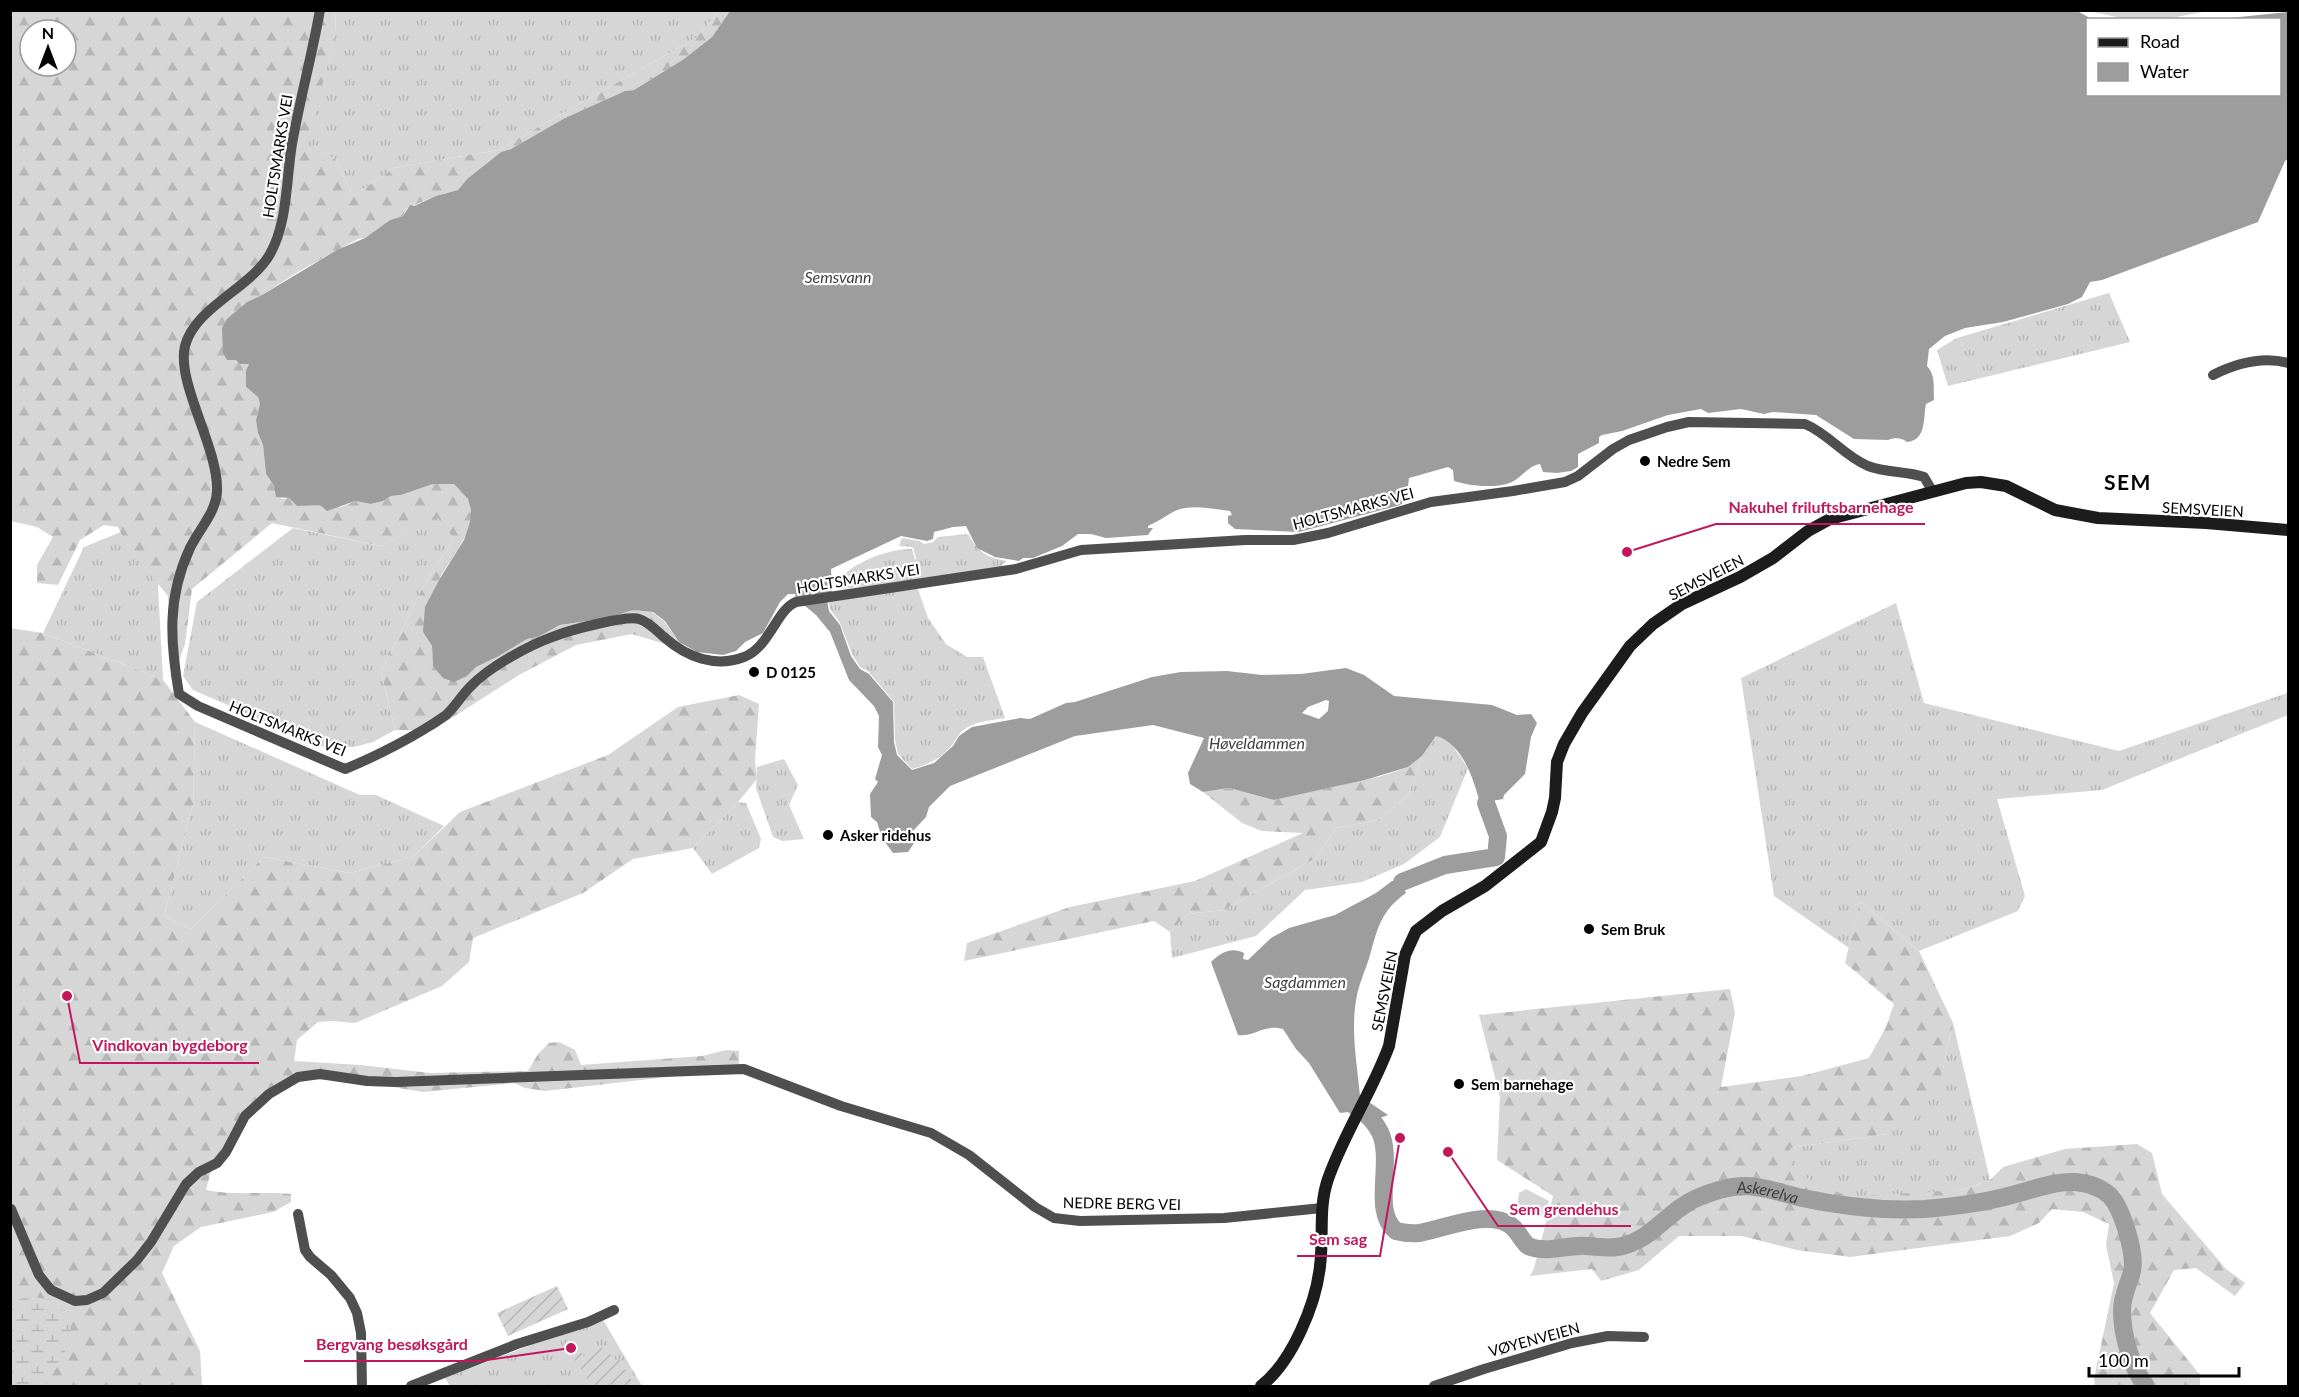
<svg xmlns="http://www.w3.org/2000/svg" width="2299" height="1397" font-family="Lato,sans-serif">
<defs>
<pattern id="grass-tufts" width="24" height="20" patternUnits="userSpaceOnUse" patternTransform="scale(1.5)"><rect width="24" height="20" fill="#d6d6d6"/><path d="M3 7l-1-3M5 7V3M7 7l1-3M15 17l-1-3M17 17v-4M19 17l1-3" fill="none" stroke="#b6b6b6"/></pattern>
<pattern id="forest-firs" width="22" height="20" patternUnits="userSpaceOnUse" patternTransform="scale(1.5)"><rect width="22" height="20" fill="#d6d6d6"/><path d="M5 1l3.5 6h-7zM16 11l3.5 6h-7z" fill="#b6b6b6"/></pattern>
<pattern id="wetland-marsh" width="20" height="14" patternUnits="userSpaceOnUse" patternTransform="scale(1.5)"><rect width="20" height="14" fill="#d6d6d6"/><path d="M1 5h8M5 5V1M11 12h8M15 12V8" fill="none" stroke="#b6b6b6"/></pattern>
<pattern id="garden-furrows" width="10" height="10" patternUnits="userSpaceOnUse" patternTransform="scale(1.5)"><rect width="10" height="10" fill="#d6d6d6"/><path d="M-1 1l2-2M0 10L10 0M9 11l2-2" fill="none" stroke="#b6b6b6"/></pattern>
</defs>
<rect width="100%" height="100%" fill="#fff"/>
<!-- grass -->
<path fill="url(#grass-tufts)" d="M 336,11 L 719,11 L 696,38 L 498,150 L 394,168 L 353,196 L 335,159 L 306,148 L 335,33 Z
M 2088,11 L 2208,11 L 2160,20 L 2127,19 Z
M 2109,293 L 2130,342 L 1948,386 L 1937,350 L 1957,338 Z
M 438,517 L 454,539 L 422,589 L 381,672 L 395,730 L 373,742 L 354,747 L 324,747 L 193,690 L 183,676 L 197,602 L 293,528 L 381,546 Z
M 138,525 L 154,547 L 158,585 L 163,680 L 43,633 L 84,547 Z
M 968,534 C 979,553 986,557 1007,561 L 1000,567 L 881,585 L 839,589 C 840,585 842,579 844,575 C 858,560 893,548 912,549 L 915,560 L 916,558 L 913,547 L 899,546 L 902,538 L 920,541 L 924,544 L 933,542 L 938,537 Z
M 914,588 L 918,589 L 928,618 L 946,644 L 967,657 L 983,657 L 1005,718 C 993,720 979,721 968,727 C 960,731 957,738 952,745 C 942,758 927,765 912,769 L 898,754 L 895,740 L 894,702 L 868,671 L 860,667 L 852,654 L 840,623 L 830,609 L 829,602 Z
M 1896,603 L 1924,703 L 2119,751 L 2287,693 L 2288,715 L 2102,790 L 1997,799 L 2025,896 L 2018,911 L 1919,951 L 1860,901 L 1849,948 L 1774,896 L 1741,678 Z
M 195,722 L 360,795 L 376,795 L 444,826 L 413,857 L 350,873 L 264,857 L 191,929 L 164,916 L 193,805 Z
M 1436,736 L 1450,742 L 1468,768 L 1440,837 L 1404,864 L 1362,882 L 1305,890 L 1256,936 L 1172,958 L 1170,932 L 1188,914 L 1224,910 L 1316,858 L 1336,828 L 1378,820 L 1408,796 L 1422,756 Z
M 784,759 L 798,785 L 789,805 L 804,839 L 782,841 L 773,837 L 756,788 L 757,767 Z
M 738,802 L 746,803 L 761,839 L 759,848 L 712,874 L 693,848 Z
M 1953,1023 L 1990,1180 L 1961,1190 L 1888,1199 L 1845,1197 L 1790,1171 L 1790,1148 L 1888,1134 L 1942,1073 Z
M 602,1318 L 642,1386 L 450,1386 L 445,1378 Z"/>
<!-- forest -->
<path fill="url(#forest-firs)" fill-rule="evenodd" d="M 11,11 L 336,11 L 335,33 L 307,148 L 335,159 L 353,196 L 394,168 L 498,150 L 696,38 L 719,11 L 730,11 L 712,37 L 684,59 L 634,90 L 625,91 L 565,118 L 511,149 L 501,152 L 467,179 L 458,190 L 436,196 L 407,208 L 403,216 L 390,220 L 365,238 L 358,239 L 296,273 L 262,295 L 247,302 L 236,359 L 249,364 L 246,370 L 246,387 L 258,397 L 260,404 L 256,420 L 258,433 L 263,445 L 266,474 L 282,499 L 289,498 L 297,506 L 314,504 L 341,507 L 355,501 L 371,504 L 383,501 L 391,496 L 401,495 L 433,484 L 454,484 C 458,488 463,493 467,498 C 483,523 451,557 440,578 C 431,594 428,615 423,632 L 432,646 L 433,666 L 467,676 L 476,667 L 499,656 L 527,639 L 538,637 L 560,625 L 608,618 L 633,610 L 652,612 L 664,621 L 679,642 L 672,646 L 632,634 L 576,645 L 519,675 L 433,730 L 395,730 L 381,672 L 422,589 L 454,539 L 438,518 L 381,546 L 272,523 L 192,589 L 185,644 L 178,664 L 170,646 L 168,596 L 127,546 L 118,527 L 104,525 L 80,540 L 58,585 L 37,583 L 37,565 L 53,537 L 37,527 L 11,521 ZM 30,30 L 66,30 L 66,66 L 30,66 Z
M 10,628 L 43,633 L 163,680 L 195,722 L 193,805 L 164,916 L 191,929 L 264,857 L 350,873 L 413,857 L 460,812 L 608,755 L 678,707 L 739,695 L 759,704 L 755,761 L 757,779 L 738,802 L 693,848 L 633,859 L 583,893 L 473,938 L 469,962 L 442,986 L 355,1023 L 332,1021 L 318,1022 L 297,1040 L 294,1061 L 360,1065 L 430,1073 L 528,1071 L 538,1054 L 549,1043 L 559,1042 L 575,1050 L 581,1065 L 702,1056 L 727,1050 L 739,1051 L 739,1066 L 685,1075 L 545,1091 L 525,1088 L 514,1083 L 423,1092 L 350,1080 L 300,1079 L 253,1107 L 211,1171 L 206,1190 C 234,1196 263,1191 291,1194 L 291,1202 L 273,1212 L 201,1227 L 174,1246 L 162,1273 L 200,1351 L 202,1386 L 11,1386 Z
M 1422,756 L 1408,796 L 1378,820 L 1336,828 L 1316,858 L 1224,910 L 1188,914 L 1170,932 L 1154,921 L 964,961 L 967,943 L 1070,907 L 1195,881 L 1303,833 L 1262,831 L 1242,823 L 1203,792 L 1229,788 L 1274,800 L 1382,776 L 1408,767 Z
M 1860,901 L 1919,951 L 1953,1023 L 1942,1073 L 1913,1120 L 1888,1134 L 1790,1148 L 1791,1171 L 1849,1197 L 1961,1190 L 1990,1180 L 2003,1167 L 2065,1149 L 2137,1144 L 2152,1153 L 2162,1194 L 2226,1269 L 2245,1283 L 2235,1296 L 2196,1268 L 2174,1270 L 2150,1313 L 2200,1375 L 2200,1386 L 2095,1386 L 2094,1379 L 2114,1283 L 2106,1245 L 2109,1224 L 2083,1212 L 2052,1209 L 2039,1223 L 2010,1236 L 1850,1257 L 1797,1250 L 1742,1236 L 1679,1236 L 1639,1270 L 1601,1281 L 1592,1269 L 1530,1276 L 1534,1268 L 1553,1196 L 1497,1160 L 1500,1097 L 1479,1015 L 1730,989 L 1735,1013 L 1721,1087 L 1802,1076 L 1869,1058 L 1886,1027 L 1894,1004 L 1845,963 Z"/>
<!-- wetland -->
<path fill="url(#wetland-marsh)" d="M 27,1296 L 54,1300 C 59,1306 66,1313 69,1319 C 77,1337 55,1372 45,1386 L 11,1386 L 11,1303 Z"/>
<!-- garden -->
<path fill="url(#garden-furrows)" d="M 557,1286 L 568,1309 L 508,1336 L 497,1313 Z
M 575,1344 L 585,1358 L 600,1347 L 609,1353 L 614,1360 L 619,1359 L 635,1386 L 592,1386 L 569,1351 L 568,1347 Z"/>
<!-- pitch -->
<path fill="#d6d6d6" d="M 1526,1189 L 1549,1201 L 1545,1213 L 1540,1217 L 1517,1205 L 1519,1193 Z"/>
<!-- water -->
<path fill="#9d9d9d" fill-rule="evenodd" d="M 730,11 L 2077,11 L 2090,18 L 2101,19 L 2088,20 L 2088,94 L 2280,94 L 2280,20 L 2220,19 L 2288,12 L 2288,159 L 2285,161 L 2258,222 L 2102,280 L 2090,282 L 2082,297 L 2068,304 L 2003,322 L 1965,328 L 1945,336 L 1929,349 L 1927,366 C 1936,375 1933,388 1934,400 L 1926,404 C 1923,418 1927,440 1907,442 C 1903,438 1895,437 1888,440 L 1854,439 L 1816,415 L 1773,412 L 1764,414 L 1741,409 L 1708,413 L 1701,409 L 1668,415 L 1622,431 L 1602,435 L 1599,437 L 1599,443 L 1578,454 L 1578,467 L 1571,471 L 1557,473 L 1543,472 L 1540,464 C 1528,466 1522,477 1512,482 C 1495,489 1471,486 1454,481 L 1453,470 L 1448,467 L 1409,478 L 1408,486 L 1413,491 L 1408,499 L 1400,505 L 1299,532 L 1235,529 L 1228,523 L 1228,516 L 1232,515 L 1230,511 C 1212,509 1189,503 1173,512 C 1164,517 1157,522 1148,526 L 1148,528 L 1153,528 L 1148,535 L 1106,538 L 1091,534 L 1078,534 L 1062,546 L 1033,558 L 1023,558 L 1019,561 L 995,557 L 977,548 L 966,526 L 953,527 L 934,532 L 933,539 L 927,541 L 901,536 L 831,569 L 832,592 L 815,596 L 814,592 L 811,593 L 812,596 L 796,599 L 795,594 L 788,594 L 780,602 L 763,633 L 745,642 L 736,651 L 723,655 L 697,652 L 679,642 L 665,621 L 653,612 L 633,610 L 608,618 L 560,625 L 538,637 L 527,639 L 499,656 L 476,667 L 467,676 L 454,682 L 443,678 L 433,666 L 432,646 L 423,632 L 425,607 L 439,580 L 464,540 L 470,522 L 471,510 L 468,499 L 454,484 L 433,484 L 401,495 L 391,496 L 383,501 L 371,504 L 355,501 L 327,511 L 320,505 L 297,506 L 289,498 L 276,497 L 274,486 L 266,474 L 263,445 L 258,433 L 256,420 L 260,404 L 258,397 L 246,387 L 246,370 L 249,364 L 240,364 L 236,360 L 227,360 L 223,353 L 222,328 L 227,319 L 247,302 L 262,295 L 337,250 L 365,238 L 390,220 L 403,216 L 410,205 L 414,206 L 436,196 L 458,190 L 467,179 L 501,152 L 511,149 L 565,118 L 625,91 L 634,90 L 684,59 L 712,37 Z
M 827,600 L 829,611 L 840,625 L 851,656 L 860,669 L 869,674 L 893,702 L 894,742 L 897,755 L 912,770 L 934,763 L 953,746 L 959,736 L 972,727 L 1020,718 L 1030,719 L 1066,703 L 1075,702 L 1152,677 L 1181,672 L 1227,671 L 1262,675 L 1301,674 L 1346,668 L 1364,675 L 1394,696 L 1492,705 L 1517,715 L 1531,714 L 1537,723 L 1531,737 L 1525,774 L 1504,795 L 1503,799 L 1480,803 C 1473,778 1463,744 1436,736 L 1422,756 L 1408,767 L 1365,780 L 1274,800 L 1229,788 L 1203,792 L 1190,784 L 1188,773 L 1204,738 L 1153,725 L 1075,736 L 950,786 L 929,807 L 926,817 L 912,832 L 914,843 L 908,852 L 893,853 L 882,838 L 877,822 L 871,817 L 870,794 L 878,782 L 875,779 L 882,755 L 878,747 L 879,716 L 874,706 L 849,680 L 830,632 L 816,615 L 804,605 ZM 1326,700 L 1329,701 L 1328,711 L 1319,719 L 1302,713 L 1308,707 Z
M 1392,881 L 1402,882 L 1406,893 C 1381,911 1378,927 1370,955 C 1366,969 1360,981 1357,995 C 1350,1029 1357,1062 1360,1096 L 1388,1115 L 1364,1124 L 1348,1112 L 1340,1113 L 1309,1063 L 1296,1049 L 1283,1029 C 1262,1024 1255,1037 1238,1035 L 1211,962 C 1220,953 1231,946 1244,953 L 1243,959 L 1248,960 L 1271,938 L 1289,928 L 1335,915 L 1376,893 Z"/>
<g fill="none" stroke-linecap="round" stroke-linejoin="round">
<!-- river -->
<g stroke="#9d9d9d" stroke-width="18">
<path d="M 1402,882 L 1445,865 L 1496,857 L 1498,836 L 1486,803"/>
<path id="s1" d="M 1355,1104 C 1365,1113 1374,1120 1380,1132 C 1394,1162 1371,1211 1396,1231 C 1404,1233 1411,1234 1419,1233 C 1444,1229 1488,1209 1510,1225 C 1518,1230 1521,1240 1528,1246 C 1544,1253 1560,1247 1577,1246 C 1590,1245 1604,1249 1617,1247 C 1650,1243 1668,1210 1697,1198 C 1711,1192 1730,1186 1745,1186 C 1763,1186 1781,1193 1798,1197 C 1839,1206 1882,1211 1924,1209 C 1949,1207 1976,1204 2000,1198 C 2024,1193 2051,1181 2075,1182 C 2087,1183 2100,1187 2109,1195 C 2122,1207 2136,1254 2132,1271 C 2129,1284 2122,1296 2122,1310 C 2122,1335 2131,1367 2146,1386"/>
</g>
<!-- minor -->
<path stroke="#4f4f4f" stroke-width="10" d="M 320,10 C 312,55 300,99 292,144 C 286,179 288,222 270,254 C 251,288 195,307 185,346 C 176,383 219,449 217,491 C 216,513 199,529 190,548 C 167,597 170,641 179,694 L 198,706 L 345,769 C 377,756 418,735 446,715 C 455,707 461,696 470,687 C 489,667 529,645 555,636 C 570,630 627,615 639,619 C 649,622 657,631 665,638 C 687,657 715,668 744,657 C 769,648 777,609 796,602 L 1016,569 L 1081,550 L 1245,540 L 1293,540 L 1328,533 L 1431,502 L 1513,491 L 1565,482 L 1578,476 L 1613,449 L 1629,440 L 1667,427 L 1689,422 L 1805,424 C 1829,434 1844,456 1868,466 C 1886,473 1906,471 1924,477 L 1933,492
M 2213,375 C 2237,363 2262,356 2288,363
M 11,1209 L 39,1275 L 51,1290 L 75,1301 L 87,1300 L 103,1293 L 137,1260 L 151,1242 L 186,1184 L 199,1172 L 217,1163 L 226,1152 L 245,1116 L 269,1094 L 298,1077 L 320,1074 L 367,1081 L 396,1082 L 744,1069 L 841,1106 L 931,1133 L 969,1155 L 1035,1207 L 1054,1218 L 1080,1221 L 1224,1218 L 1322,1208
M 298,1214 L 305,1250 L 310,1257 L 331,1275 L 350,1298 L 357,1313 L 361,1333 L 362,1386
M 411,1386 L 517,1344 L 588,1322 L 614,1310
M 1434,1386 L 1484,1369 L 1572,1343 L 1608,1336 L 1644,1337"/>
<!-- secondary -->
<path stroke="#1c1c1c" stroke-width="12" d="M 1261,1386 C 1292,1362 1316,1304 1320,1266 C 1324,1236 1318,1208 1328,1179 C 1344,1133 1372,1092 1389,1046 L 1405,955 L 1416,931 L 1442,911 L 1485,886 L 1541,842 L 1552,812 L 1555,798 L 1557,762 L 1564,744 L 1582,713 L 1630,646 L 1653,624 L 1682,604 L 1740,577 L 1773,558 L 1808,531 L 1830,519 L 1966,483 L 1981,482 L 2006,486 L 2055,510 L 2098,518 L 2206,523 L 2288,530"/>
</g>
<!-- markers -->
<g fill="#000" stroke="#fff" stroke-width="2">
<circle cx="1645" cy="461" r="6"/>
<circle cx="754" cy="672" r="6"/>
<circle cx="828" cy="835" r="6"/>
<circle cx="1589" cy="929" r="6"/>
<circle cx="1459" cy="1084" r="6"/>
</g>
<g text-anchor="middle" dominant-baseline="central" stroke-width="4.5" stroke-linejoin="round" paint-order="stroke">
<!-- street labels -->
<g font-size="15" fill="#000" stroke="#fff">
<text transform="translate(277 156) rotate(-81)">HOLTSMARKS VEI</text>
<text transform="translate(1353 508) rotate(-15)">HOLTSMARKS VEI</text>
<text transform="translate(2203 509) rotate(3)">SEMSVEIEN</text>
<text transform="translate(1706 577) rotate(-27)">SEMSVEIEN</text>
<text transform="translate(858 578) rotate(-9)">HOLTSMARKS VEI</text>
<text transform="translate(288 728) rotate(22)">HOLTSMARKS VEI</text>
<text transform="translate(1384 991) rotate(-79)">SEMSVEIEN</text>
<text transform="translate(1122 1203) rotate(1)">NEDRE BERG VEI</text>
<text transform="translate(1534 1339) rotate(-15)">VØYENVEIEN</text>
</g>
<!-- poi labels -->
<g font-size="15" font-weight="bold" fill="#000" stroke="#fff" text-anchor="start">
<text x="1657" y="461">Nedre Sem</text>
<text x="766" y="672">D 0125</text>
<text x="840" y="835">Asker ridehus</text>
<text x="1601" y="929">Sem Bruk</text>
<text x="1471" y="1084">Sem barnehage</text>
</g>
<!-- water labels -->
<g font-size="16" font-style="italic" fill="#3e3e3e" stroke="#fff">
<text x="838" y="276">Semsvann</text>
<text x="1257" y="742">Høveldammen</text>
<text x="1305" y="981">Sagdammen</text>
<text stroke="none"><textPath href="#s1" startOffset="543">Askerelva</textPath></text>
</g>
<!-- district labels -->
<g font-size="21" font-weight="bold" letter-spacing="1.5" fill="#000" stroke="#fff">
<text x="2128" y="481">SEM</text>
</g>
</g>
<!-- callouts -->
<path fill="none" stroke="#c2185b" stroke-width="2" d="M1627 552L1716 524H1925M67 996L80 1063H259M1448 1152L1498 1226H1631M1400 1138L1380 1256H1297M571 1348L480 1361H304"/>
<g fill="#c2185b" stroke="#fff" stroke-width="2">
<circle cx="1627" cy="552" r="6"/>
<circle cx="67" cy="996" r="6"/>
<circle cx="1448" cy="1152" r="6"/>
<circle cx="1400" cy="1138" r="6"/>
<circle cx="571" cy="1348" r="6"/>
</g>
<g font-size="16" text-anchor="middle" font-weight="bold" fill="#c2185b" stroke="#fff" stroke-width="4.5" stroke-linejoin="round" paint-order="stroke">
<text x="1821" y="513">Nakuhel friluftsbarnehage</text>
<text x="170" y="1051">Vindkovan bygdeborg</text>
<text x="1564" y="1215">Sem grendehus</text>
<text x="1338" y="1245">Sem sag</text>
<text x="392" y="1350">Bergvang besøksgård</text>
</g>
<!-- border -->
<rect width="2299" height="1397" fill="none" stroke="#000000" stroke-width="24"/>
<!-- legend -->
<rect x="2086" y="18" width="195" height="78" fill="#ffffff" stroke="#999999" stroke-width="1.5"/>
<rect x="2098" y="38" width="30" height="9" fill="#1c1c1c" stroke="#999999" stroke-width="1.5"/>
<text x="2140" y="48" font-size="18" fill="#000000">Road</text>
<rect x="2098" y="63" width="30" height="18" fill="#9d9d9d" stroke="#999999" stroke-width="1.5"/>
<text x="2140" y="78" font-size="18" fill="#000000">Water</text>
<!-- north arrow -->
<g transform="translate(48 48)"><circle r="28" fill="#ffffff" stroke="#999999" stroke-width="1.5"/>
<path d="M0-4.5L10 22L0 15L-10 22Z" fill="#000000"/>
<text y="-9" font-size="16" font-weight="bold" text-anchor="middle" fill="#000000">N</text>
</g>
<!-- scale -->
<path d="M2089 1367v9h150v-9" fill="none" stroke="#000000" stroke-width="3"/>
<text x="2098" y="1367" font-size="18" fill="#000000" stroke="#ffffff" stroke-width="4.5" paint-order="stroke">100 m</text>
</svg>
